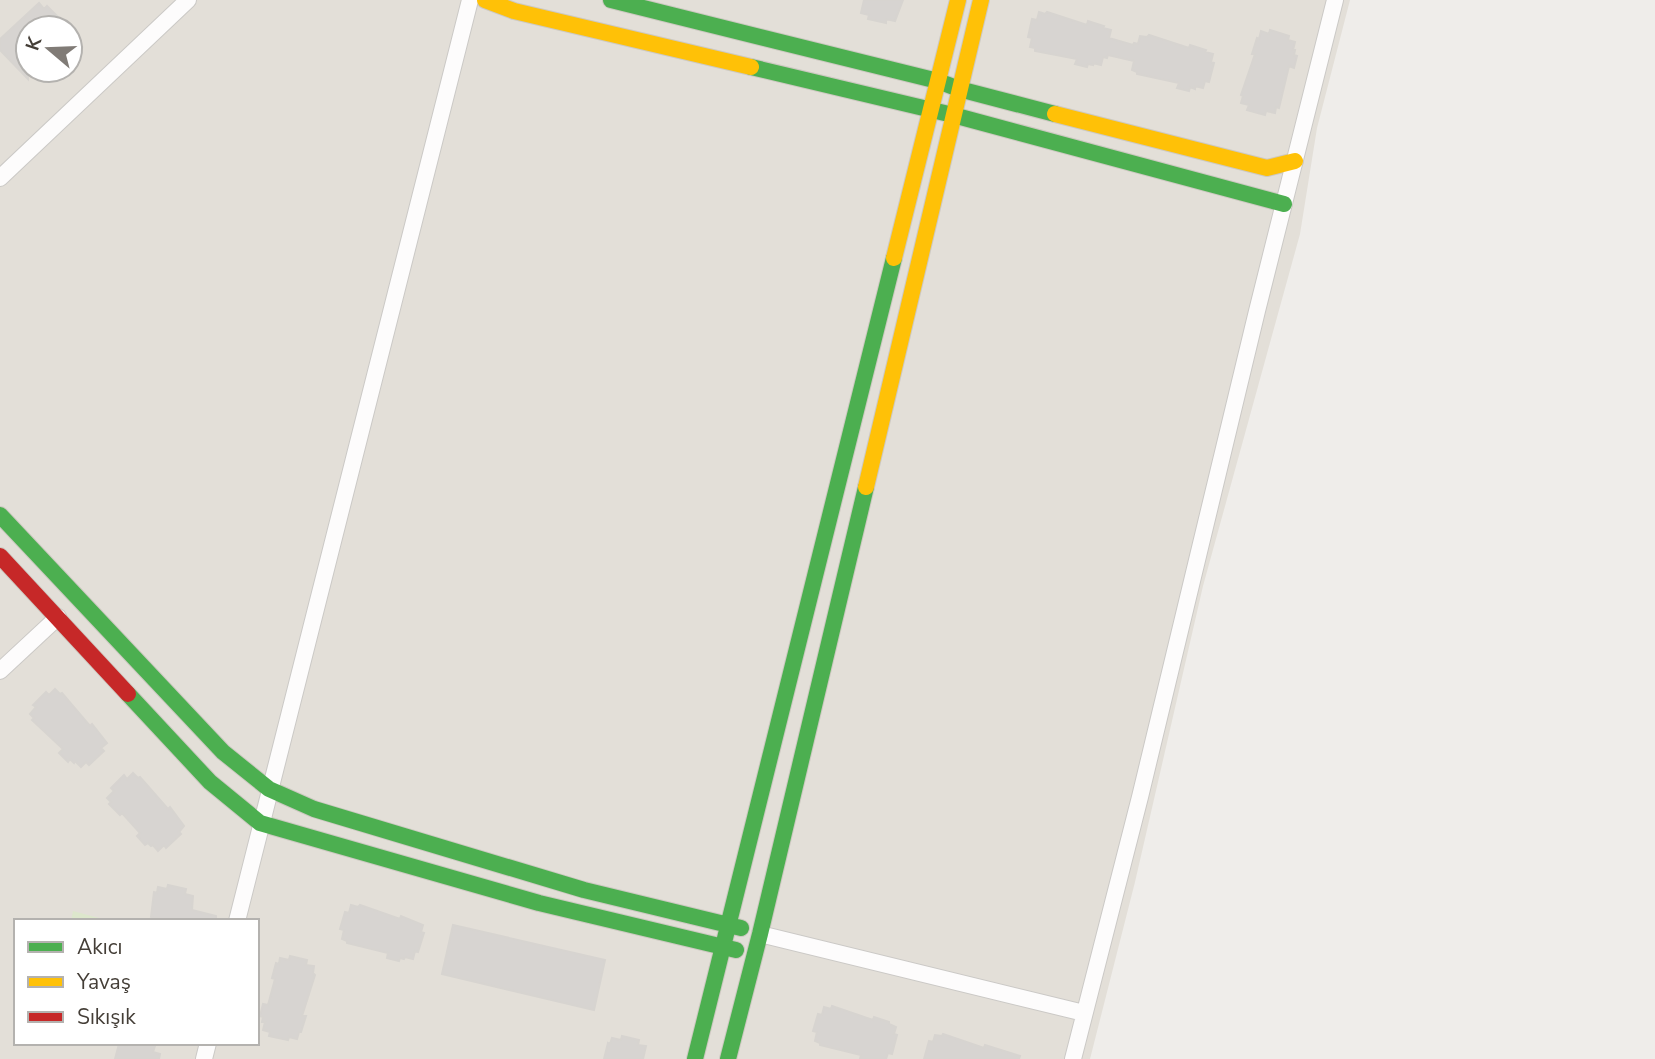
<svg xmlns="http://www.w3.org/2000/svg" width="1655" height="1059" font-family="'Nunito Sans',sans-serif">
<rect width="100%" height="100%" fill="#efedea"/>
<!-- residential -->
<path fill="#e3dfd8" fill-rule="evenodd" d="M 0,0 L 1350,0 L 1317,128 L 1300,234 L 1203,586 L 1135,882 L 1090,1059 L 0,1059 ZM 28,28 L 70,28 L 70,70 L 28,70 ZM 16,921 L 257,921 L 257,1043 L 16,1043 Z"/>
<!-- green -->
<path fill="#dde7cc" d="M 73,911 L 110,921 L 71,921 Z"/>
<!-- building -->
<path fill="#d7d4d1" stroke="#d7d4d0" stroke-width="2" d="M 864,0 L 903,0 L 895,21 L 886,19 L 886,23 L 868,19 L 869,15 L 861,13 Z
M 39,3 L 44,9 L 47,6 L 69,28 L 28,28 L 28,79 L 0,50 L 0,39 Z
M 1039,12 L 1045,14 L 1047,12 L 1087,25 L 1088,21 L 1104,26 L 1103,28 L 1111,30 L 1109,38 L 1133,45 L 1134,43 L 1138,44 L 1140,36 L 1147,37 L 1149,35 L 1189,48 L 1190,45 L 1206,50 L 1205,52 L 1213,54 L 1211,62 L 1214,63 L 1209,82 L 1205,81 L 1203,88 L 1195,86 L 1195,89 L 1190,87 L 1189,91 L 1177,88 L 1179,83 L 1137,74 L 1137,72 L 1132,70 L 1134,61 L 1108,55 L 1107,58 L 1103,57 L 1101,65 L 1093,63 L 1093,65 L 1088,64 L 1087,67 L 1075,64 L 1077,59 L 1035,51 L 1035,48 L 1030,47 L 1032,38 L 1028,37 L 1032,19 L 1037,20 Z
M 1270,30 L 1289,36 L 1288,40 L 1295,42 L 1293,50 L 1295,50 L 1294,55 L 1297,56 L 1294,68 L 1289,66 L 1279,108 L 1276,107 L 1275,113 L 1266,111 L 1265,115 L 1247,110 L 1249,105 L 1241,103 L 1243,96 L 1241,95 L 1255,54 L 1252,54 L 1257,38 L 1259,39 L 1261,31 L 1269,34 Z
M 55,689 L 60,694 L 62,693 L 90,726 L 92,724 L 107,743 L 101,748 L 104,751 L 89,765 L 86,762 L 81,767 L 75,761 L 74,763 L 70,759 L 68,762 L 59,753 L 63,749 L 32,720 L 34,718 L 30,714 L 36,707 L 33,705 L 46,692 L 49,695 Z
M 133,773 L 138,778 L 140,777 L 168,809 L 170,807 L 184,826 L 179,832 L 181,834 L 166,848 L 164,845 L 158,851 L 153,845 L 151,846 L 148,843 L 145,845 L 137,836 L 140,833 L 122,813 L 120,815 L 109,804 L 111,802 L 107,798 L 114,791 L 111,788 L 124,775 L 127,779 Z
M 168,885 L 186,889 L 185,894 L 193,896 L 192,910 L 216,916 L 216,921 L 159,921 L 159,918 L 151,917 L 154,892 L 157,893 L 158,887 L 167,889 Z
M 351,905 L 358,907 L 360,905 L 400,919 L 401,916 L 423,925 L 421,932 L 424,933 L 418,952 L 415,951 L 413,959 L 405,957 L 404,959 L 400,958 L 399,961 L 387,958 L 388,953 L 347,943 L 347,941 L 342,939 L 344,930 L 340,929 L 345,912 L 349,913 Z
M 453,925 L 605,960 L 594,1010 L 442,974 Z
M 290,956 L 307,960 L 306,965 L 314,966 L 313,973 L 315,975 L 302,1016 L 306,1016 L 301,1032 L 299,1032 L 297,1039 L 289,1037 L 288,1040 L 269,1036 L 270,1032 L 263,1030 L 265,1022 L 262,1022 L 263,1017 L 260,1016 L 263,1004 L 268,1005 L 275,979 L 272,978 L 276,963 L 279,964 L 280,958 L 289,960 Z
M 832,1006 L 873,1020 L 874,1017 L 889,1022 L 889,1024 L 896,1027 L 894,1034 L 897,1035 L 892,1054 L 888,1053 L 886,1059 L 860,1059 L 861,1055 L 820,1045 L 820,1043 L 815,1041 L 817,1032 L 813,1031 L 818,1014 L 822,1015 L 824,1007 L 831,1009 Z
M 943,1034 L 984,1048 L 985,1045 L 1020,1056 L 1019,1059 L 924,1059 L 929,1041 L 933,1042 L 935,1035 L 942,1036 Z
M 622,1036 L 639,1040 L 638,1045 L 646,1046 L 643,1059 L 604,1059 L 608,1043 L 610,1044 L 612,1038 L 621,1040 Z
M 128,1043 L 156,1043 L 153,1052 L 160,1054 L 159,1059 L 115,1059 L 119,1044 L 127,1046 Z"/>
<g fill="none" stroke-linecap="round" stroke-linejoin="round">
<!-- street casing -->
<g stroke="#cbc9c6" stroke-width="18">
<path id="street" d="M 0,178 L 188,0
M 0,671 L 58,617
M 237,921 L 470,0
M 760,934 L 1084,1013
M 204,1059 L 208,1043
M 1073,1059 L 1140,797 L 1257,311 L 1335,0"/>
</g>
<!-- fast casing -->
<g stroke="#cdc9c1" stroke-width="18">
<path id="fast" d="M 611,0 L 938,81 L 959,89 L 1055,114
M 751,67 L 953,115 L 1284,204
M 0,515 L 223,752 L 269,789 L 314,809 L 584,890 L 741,928
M 128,694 L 210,782 L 260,823 L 539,903 L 736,950
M 695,1059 L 894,258
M 728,1059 L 760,934 L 866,487"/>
</g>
<!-- slow casing -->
<g stroke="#cdc9c1" stroke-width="18">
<path id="slow" d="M 485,0 L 514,11 L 751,67
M 1055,114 L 1267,168 L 1295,161
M 894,258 L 958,0
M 866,487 L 981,0"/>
</g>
<!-- jam casing -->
<g stroke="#cdc9c1" stroke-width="18">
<path id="jam" d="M 0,556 L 128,694"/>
</g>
<!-- street -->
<use href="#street" stroke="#fdfcfc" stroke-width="16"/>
<!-- fast -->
<use href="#fast" stroke="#4caf50" stroke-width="16"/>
<!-- slow -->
<use href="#slow" stroke="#ffc107" stroke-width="16"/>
<!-- jam -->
<use href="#jam" stroke="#c62828" stroke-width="16"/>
</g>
<!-- legend -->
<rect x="14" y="919" width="245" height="126" fill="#ffffff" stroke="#b4b2af" stroke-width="2"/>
<rect x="28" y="942" width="35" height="10" fill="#4caf50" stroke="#b4b2af" stroke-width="2"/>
<text x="77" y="954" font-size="21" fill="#443e37">Akıcı</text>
<rect x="28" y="977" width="35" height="10" fill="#ffc107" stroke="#b4b2af" stroke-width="2"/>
<text x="77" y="989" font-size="21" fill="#443e37">Yavaş</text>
<rect x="28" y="1012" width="35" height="10" fill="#c62828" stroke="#b4b2af" stroke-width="2"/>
<text x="77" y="1024" font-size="21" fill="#443e37">Sıkışık</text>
<!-- north arrow -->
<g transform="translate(49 49) rotate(289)"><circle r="33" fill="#ffffff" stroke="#b4b2af" stroke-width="2"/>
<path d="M0-5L12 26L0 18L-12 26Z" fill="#807b76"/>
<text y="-10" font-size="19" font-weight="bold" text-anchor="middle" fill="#443e37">K</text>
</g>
</svg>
